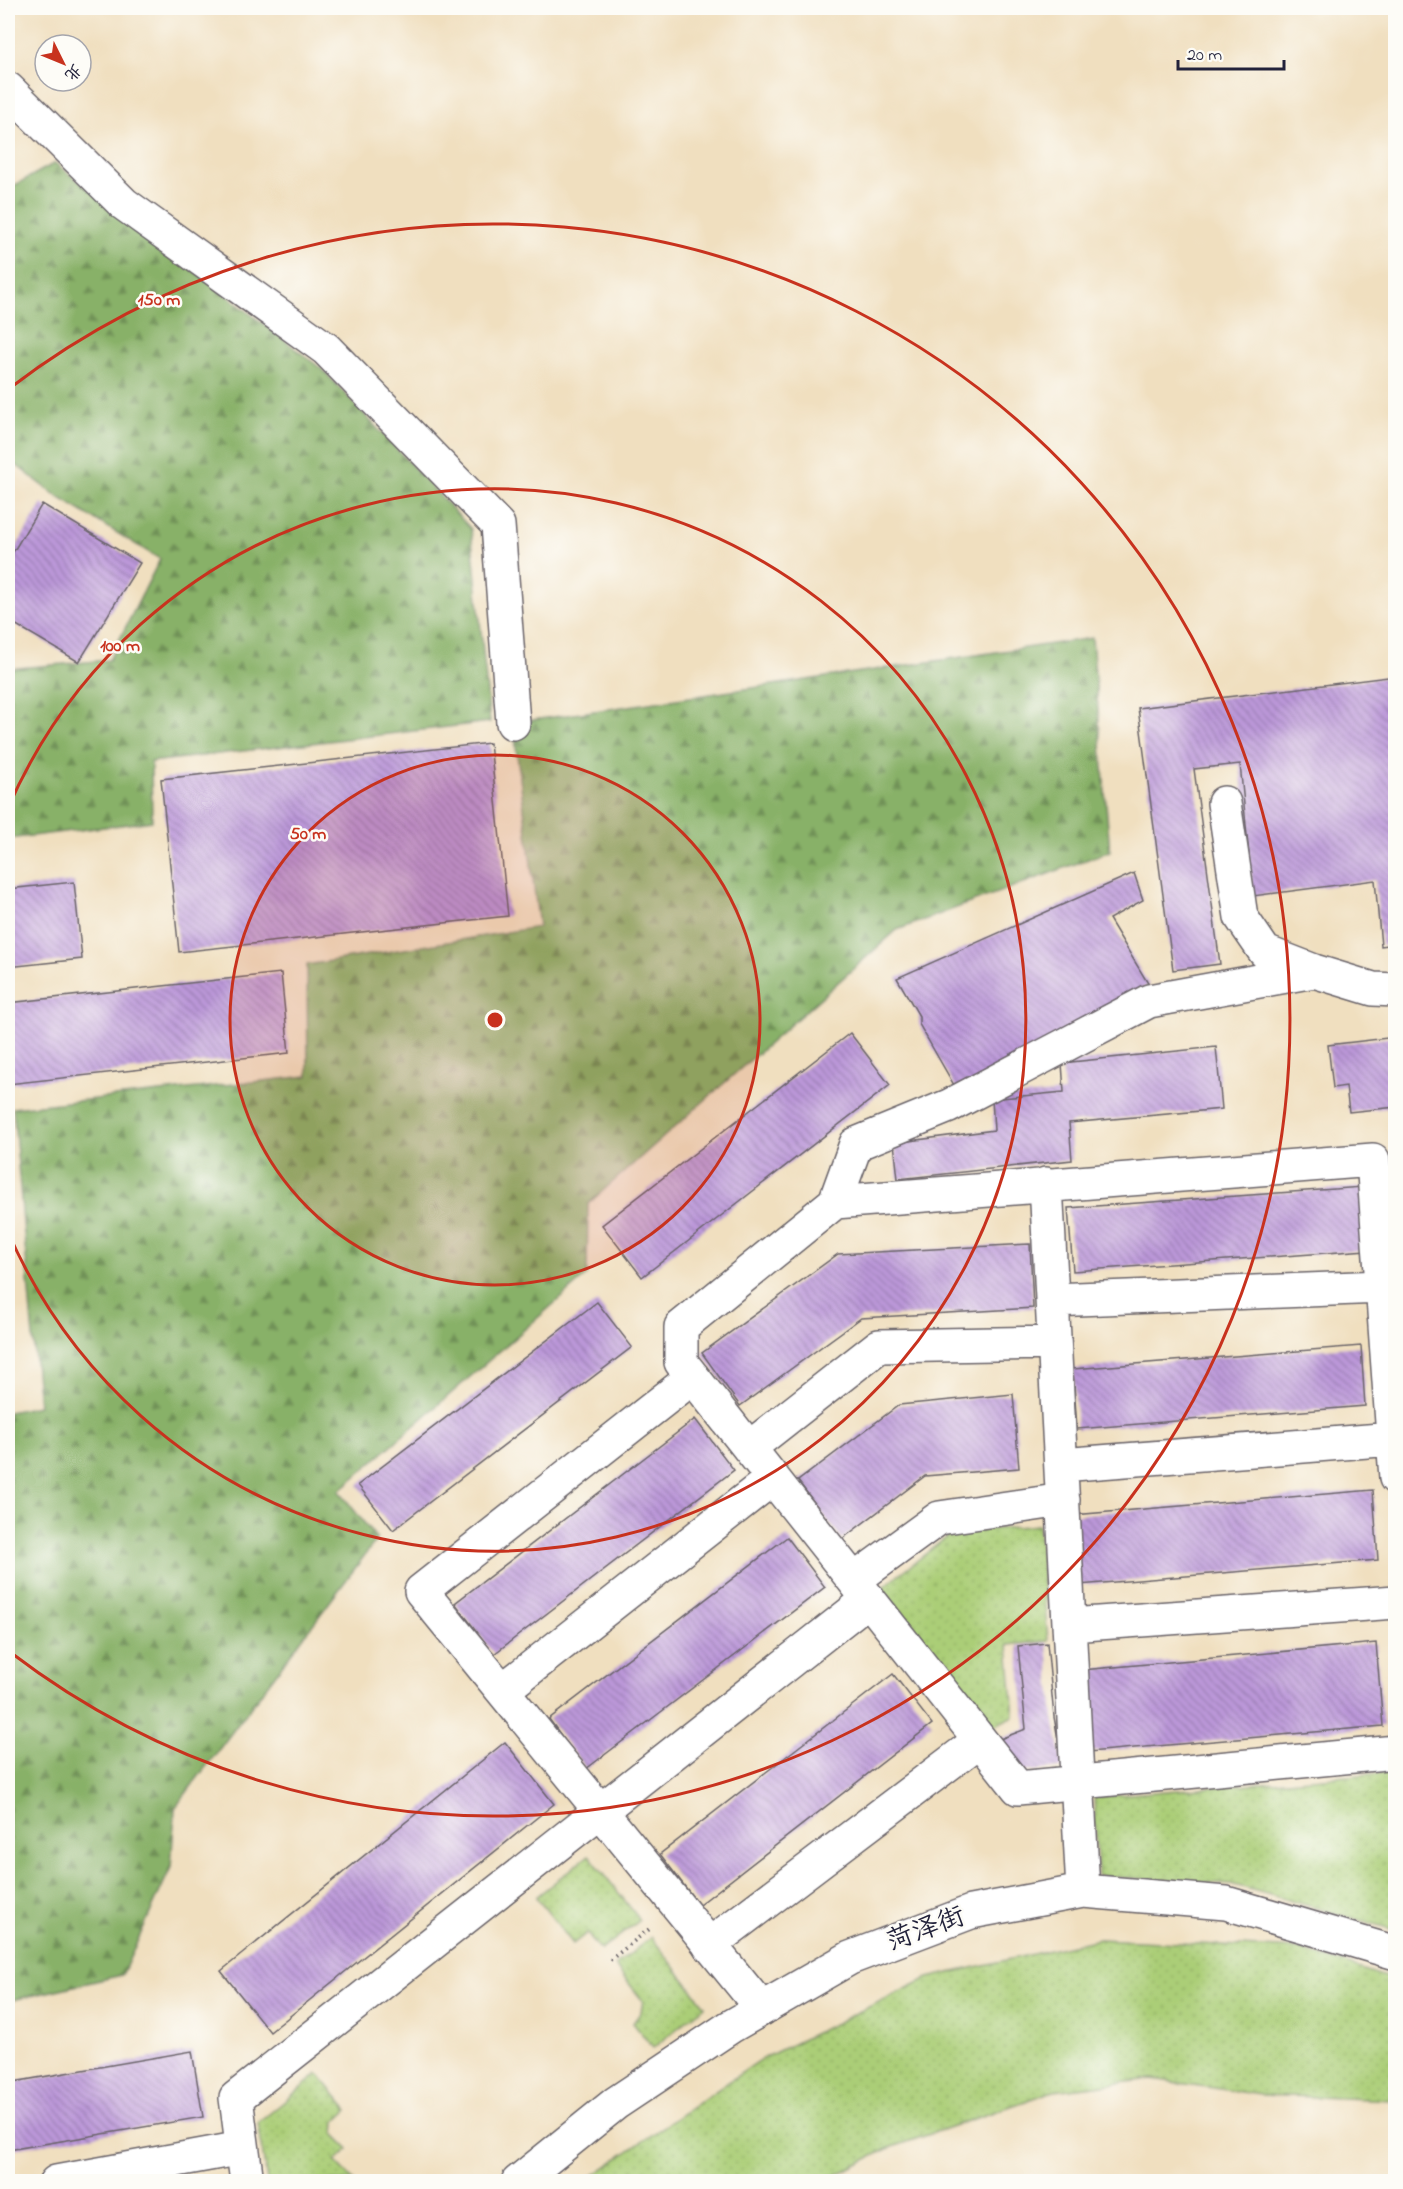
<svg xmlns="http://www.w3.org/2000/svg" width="1403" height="2189" font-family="'Indie Flower','LXGW WenKai TC',sans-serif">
<defs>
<pattern id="grass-dots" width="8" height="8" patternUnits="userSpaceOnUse" patternTransform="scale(1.5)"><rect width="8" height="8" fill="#abce77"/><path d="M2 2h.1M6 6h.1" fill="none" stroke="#93b168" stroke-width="1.8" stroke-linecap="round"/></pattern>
<pattern id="forest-firs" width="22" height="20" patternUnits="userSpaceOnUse" patternTransform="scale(1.5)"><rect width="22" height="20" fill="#88b168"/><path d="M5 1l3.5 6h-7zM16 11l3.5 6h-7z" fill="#6f9057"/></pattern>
<pattern id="building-back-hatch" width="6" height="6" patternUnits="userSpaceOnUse" patternTransform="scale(1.5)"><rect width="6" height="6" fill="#bc98d9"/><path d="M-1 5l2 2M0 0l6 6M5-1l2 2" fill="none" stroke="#987cb1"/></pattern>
</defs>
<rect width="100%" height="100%" fill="#fdfcf7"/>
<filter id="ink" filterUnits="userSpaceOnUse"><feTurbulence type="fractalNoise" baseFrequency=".0167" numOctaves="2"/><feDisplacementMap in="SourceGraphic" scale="12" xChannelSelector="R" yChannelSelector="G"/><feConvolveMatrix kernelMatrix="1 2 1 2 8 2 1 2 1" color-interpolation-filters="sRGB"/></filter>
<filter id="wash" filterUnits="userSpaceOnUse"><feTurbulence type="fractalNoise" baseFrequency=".008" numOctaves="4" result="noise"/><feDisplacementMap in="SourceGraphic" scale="24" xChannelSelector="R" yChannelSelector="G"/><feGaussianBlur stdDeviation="1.35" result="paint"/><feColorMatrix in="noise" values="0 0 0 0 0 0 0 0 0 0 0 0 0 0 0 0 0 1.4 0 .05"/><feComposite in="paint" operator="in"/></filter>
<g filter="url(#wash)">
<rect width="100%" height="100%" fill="#f0dfbf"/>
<!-- grass -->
<path fill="url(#grass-dots)" stroke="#667859" stroke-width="1.5" d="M 1038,1525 L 1048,1641 L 1008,1645 L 1014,1716 L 993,1726 L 882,1588 L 952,1533 Z
M 1395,1772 L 1395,1930 L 1231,1884 L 1098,1876 L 1094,1797 Z
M 589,1855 L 640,1920 L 601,1950 L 587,1933 L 573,1944 L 536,1897 Z
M 651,1937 L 705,2006 L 653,2048 L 633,2023 L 641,2012 L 643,2001 L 615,1966 Z
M 1099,1939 L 1299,1949 L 1395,1980 L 1395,2100 L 1261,2095 L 1152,2079 L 1054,2091 L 887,2149 L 824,2181 L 585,2181 L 762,2059 L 928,1978 Z
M 318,2074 L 348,2110 L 336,2121 L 335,2135 L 349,2149 L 335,2161 L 354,2181 L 267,2181 L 258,2123 Z"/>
<!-- forest -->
<path fill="url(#forest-firs)" stroke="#556a52" stroke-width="1.5" d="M 55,163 L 323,370 L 471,529 L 490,722 L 151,762 L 152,821 L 8,839 L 8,669 L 109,660 L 160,559 L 58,497 L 8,459 L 8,189 Z
M 1092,638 L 1110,851 L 897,930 L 588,1204 L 587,1275 L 339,1491 L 377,1539 L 175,1808 L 171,1867 L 122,1975 L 8,2001 L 8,1412 L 39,1406 L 13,1108 L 308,1076 L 307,965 L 539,927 L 513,723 Z"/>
<g id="blocks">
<!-- building -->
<path fill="url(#building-back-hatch)" d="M 42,504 L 140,563 L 79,662 L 8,620 L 8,552 L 12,554 Z
M 1396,676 L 1396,944 L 1381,946 L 1375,880 L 1253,896 L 1240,764 L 1194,769 L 1220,964 L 1173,970 L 1138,708 Z
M 490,743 L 508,916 L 179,952 L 161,779 Z
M 1134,873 L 1143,900 L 1109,919 L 1149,985 L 958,1092 L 919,1024 L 919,1016 L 897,978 Z
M 74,882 L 82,959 L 8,967 L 8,889 Z
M 281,973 L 289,1053 L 8,1084 L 8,1003 Z
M 850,1033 L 890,1085 L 642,1277 L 602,1225 Z
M 1396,1037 L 1396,1107 L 1349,1112 L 1346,1086 L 1333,1088 L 1328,1045 Z
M 1216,1047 L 1222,1109 L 1069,1123 L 1072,1160 L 898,1179 L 894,1143 L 994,1130 L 992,1099 L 1064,1092 L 1062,1063 Z
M 1363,1187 L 1367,1250 L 1073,1271 L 1068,1208 Z
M 1030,1244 L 1033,1308 L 861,1318 L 740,1406 L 702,1353 L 838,1254 Z
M 597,1302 L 632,1347 L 393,1530 L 358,1485 Z
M 1361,1346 L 1365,1406 L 1077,1429 L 1073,1369 Z
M 1013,1394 L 1019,1468 L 925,1476 L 842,1539 L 798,1481 L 899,1405 Z
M 695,1419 L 734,1470 L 494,1654 L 455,1603 Z
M 1373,1490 L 1378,1560 L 1079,1585 L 1073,1515 Z
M 787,1537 L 825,1587 L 586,1769 L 549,1719 Z
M 1047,1643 L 1054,1717 L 1063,1768 L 1020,1772 L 1000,1739 L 1026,1729 L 1018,1646 Z
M 1376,1643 L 1383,1726 L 1089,1752 L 1082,1670 Z
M 893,1674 L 932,1724 L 699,1905 L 660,1854 Z
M 505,1742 L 554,1804 L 270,2032 L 221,1971 Z
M 192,2051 L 203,2117 L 8,2150 L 8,2083 Z"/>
</g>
</g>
<g filter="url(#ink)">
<use href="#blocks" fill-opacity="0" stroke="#6a6469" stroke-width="1.5"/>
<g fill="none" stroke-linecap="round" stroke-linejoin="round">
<!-- minor casing -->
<g stroke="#6a6469" stroke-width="36">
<path id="minor" d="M 8,89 L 124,204 L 326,349 L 498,525 L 513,723
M 1224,803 L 1241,917 L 1265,952 L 1314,971 L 1373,989 L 1396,990
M 1046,1184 L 1083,1891
M 835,1202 L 856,1144 L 949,1106 L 1149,1001 L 1314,971
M 1052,1300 L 1382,1287
M 693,1377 L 421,1591 L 762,2009
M 749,1448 L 879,1346 L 1054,1343
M 1061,1465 L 1393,1439
M 1396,1478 L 1373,1160 L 835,1202 L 681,1327 L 681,1362 L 1018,1788 L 1396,1752
M 854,1580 L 939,1518 L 1063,1500
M 1070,1625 L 1396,1602
M 503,1690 L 773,1478
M 709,1945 L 980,1740
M 56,2182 L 242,2148
M 247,2182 L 236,2098 L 869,1599
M 518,2182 L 616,2103 L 730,2027 L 850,1958 L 971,1912 L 1083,1891 L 1226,1903 L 1396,1953"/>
</g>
<!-- path -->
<path stroke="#6a6469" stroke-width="4" stroke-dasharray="1.5 4.5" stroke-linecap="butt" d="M 610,1960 L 652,1927"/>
<!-- minor -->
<use href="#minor" stroke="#fff" stroke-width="33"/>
</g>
</g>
<!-- distance rings -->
<circle cx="495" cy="1020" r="265" fill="#c8321e" fill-opacity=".12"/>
<g fill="none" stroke="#c8321e" stroke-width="3">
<circle cx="495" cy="1020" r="265"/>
<path d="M8 808A531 531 0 1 1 8 1232"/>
<path d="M10 388A796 796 0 1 1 10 1652"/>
</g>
<g text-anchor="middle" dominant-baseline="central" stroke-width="5" stroke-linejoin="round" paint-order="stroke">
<!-- street labels -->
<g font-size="27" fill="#22223b" stroke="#fdfcf7">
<text transform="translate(926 1930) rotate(-20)">菏泽街</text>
</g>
</g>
<circle cx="495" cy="1020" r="9" fill="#c8321e" stroke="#fdfcf7" stroke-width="3"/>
<g font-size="18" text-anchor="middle" font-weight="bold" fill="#c8321e" stroke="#fdfcf7" stroke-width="5" stroke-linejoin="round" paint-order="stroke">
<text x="159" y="305">150 m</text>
<text x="120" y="651">100 m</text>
<text x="308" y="839">50 m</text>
</g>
<!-- margin -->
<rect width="1403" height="2189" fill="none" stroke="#fdfcf7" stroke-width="30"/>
<!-- north arrow -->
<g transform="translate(63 63) rotate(133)"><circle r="28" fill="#fdfcf7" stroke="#a5a5ac" stroke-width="1.5"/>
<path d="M0-4.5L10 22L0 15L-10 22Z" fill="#c8321e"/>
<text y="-9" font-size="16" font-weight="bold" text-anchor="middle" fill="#22223b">北</text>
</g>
<!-- scale -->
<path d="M1178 60v9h106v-9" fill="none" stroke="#22223b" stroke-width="3"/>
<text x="1187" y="60" font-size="18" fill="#22223b" stroke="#fdfcf7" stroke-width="4.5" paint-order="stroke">20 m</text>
</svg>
